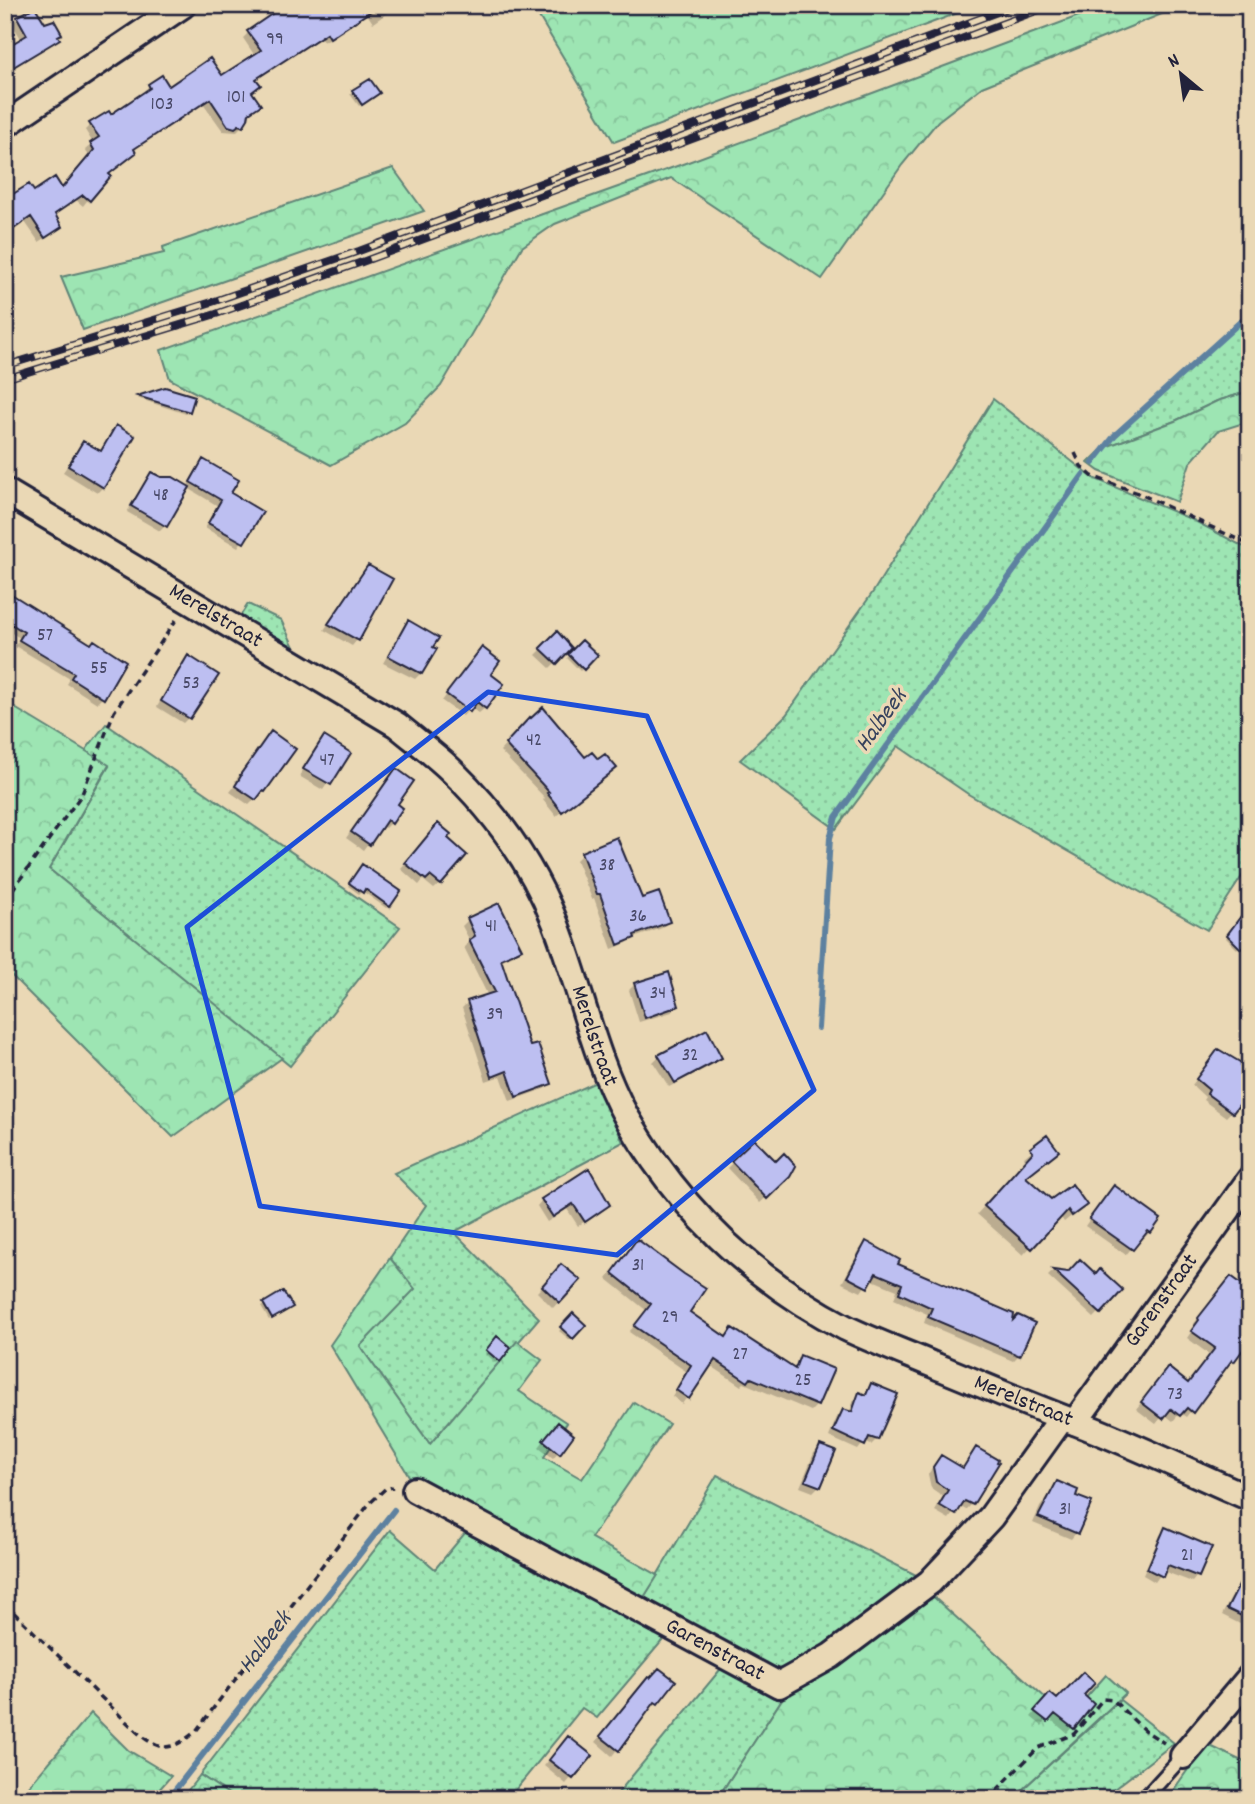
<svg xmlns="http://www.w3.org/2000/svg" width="1255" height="1804" font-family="Dekko,sans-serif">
<defs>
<pattern id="grass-dots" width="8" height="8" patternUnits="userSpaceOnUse" patternTransform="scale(1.75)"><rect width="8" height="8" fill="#9de5b3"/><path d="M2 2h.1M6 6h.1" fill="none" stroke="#87c49b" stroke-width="1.8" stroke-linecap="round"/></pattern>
<pattern id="forest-crowns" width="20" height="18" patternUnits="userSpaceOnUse" patternTransform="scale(1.75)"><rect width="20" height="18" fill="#9de5b3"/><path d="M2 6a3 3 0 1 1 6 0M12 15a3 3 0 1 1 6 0" fill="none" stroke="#87c49b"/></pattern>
</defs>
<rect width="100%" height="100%" fill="#ead8b5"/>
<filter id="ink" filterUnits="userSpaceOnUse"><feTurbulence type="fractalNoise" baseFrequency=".0143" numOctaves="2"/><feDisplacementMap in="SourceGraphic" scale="14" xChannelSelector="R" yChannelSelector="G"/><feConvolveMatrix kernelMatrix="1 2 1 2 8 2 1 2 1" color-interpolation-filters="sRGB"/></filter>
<g filter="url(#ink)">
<!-- grass -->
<path fill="url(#grass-dots)" stroke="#608477" stroke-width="2" d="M 1250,311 L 1250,391 L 1217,401 L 1175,421 L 1103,448 Z
M 993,399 L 1093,478 L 1193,520 L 1250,550 L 1250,864 L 1207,930 L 968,794 L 898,746 L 836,829 L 740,760 L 786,715 L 873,592 Z
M 248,604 L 281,620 L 296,651 L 239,618 Z
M 106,724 L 400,927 L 290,1066 L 49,869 L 109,766 L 85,751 Z
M 596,1082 L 623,1142 L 454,1232 L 539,1318 L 430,1445 L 360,1346 L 414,1289 L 390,1258 L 426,1205 L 394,1173 Z
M 717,1475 L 922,1578 L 804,1666 L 774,1669 L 641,1602 Z
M 470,1527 L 668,1634 L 597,1718 L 582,1708 L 508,1799 L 236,1799 L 200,1775 L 390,1530 L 435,1569 Z
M 724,1665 L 786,1693 L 717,1799 L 613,1799 Z
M 1120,1700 L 1174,1743 L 1101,1799 L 1012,1799 Z"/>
<!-- forest -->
<path fill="url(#forest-crowns)" stroke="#608477" stroke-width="2" d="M 532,5 L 772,5 L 773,8 L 781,5 L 979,5 L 614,142 Z
M 1108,5 L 1184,5 L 982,87 L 938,121 L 902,165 L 822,279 L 671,178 L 555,224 L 522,247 L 441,386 L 405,423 L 331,465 L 170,379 L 161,350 L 691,161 Z
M 393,168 L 424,211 L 83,330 L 61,277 L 164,253 L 163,247 Z
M 1250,391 L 1250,421 L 1218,431 L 1190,463 L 1177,502 L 1099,471 L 1088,463 L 1103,448 L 1175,421 L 1217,401 Z
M 5,702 L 109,765 L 49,869 L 282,1058 L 173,1137 L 5,969 Z
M 390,1258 L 415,1289 L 360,1346 L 430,1444 L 517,1341 L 542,1360 L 519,1391 L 567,1423 L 544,1457 L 582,1479 L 634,1402 L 669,1424 L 591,1538 L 658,1575 L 641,1602 L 457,1500 L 409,1476 L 330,1345 Z
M 928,1592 L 1068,1718 L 1106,1675 L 1126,1693 L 1012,1799 L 717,1799 L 786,1693 L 809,1684 L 875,1638 Z
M 91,1713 L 128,1750 L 171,1776 L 151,1799 L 18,1799 Z
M 1206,1744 L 1250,1765 L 1250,1799 L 1167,1799 Z
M 200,1775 L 236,1799 L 181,1799 Z"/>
<!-- shadow -->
<path fill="#0003" d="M 302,5 L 399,5 L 373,23 L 367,14 L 324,42 L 320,37 L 255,80 L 250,93 L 247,114 L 242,126 L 236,132 L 223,131 L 203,103 L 132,150 L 107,175 L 83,206 L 76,200 L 53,215 L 55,232 L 39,242 L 25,222 L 5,235 L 5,202 L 33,194 L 62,190 L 90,157 L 85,150 L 93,143 L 85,130 L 90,125 L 111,117 L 145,93 L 144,91 L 149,86 L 169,88 L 222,78 L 255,56 L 243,38 L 249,32 Z
M 18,18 L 44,25 L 58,39 L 5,73 L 5,50 L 22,40 L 12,24 Z
M 370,81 L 375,95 L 359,106 L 350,94 Z
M 165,389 L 193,398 L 186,414 L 137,398 Z
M 117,427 L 103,487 L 97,493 L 63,472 L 83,443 L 100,452 Z
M 199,466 L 229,493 L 261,513 L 238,547 L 205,528 L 218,506 L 188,488 L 165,526 L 160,531 L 127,512 L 152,474 L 187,487 Z
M 363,573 L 390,580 L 357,640 L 352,646 L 324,630 Z
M 5,592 L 103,697 L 97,703 L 67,684 L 70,679 L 15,646 L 20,638 L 5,629 Z
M 409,622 L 421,673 L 415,679 L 383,663 L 403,628 Z
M 557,634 L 570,648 L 550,668 L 536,655 Z
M 582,642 L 596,655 L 580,671 L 567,658 Z
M 476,655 L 489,675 L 485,708 L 479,713 L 470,708 L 463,716 L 442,701 Z
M 188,658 L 189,717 L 183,723 L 157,707 L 182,663 Z
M 530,719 L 585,759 L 609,774 L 556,816 L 543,800 L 545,798 L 500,751 Z
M 266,739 L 263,791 L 249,805 L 230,792 L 237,783 L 235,781 Z
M 324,739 L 348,753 L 323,790 L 299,776 Z
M 391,776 L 396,805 L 391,822 L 385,828 L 381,826 L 363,850 L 346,838 Z
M 433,832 L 446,838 L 440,884 L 434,889 L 423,880 L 419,885 L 401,869 Z
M 616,839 L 641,900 L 668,922 L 662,928 L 631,939 L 627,943 L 612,949 L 594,898 L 592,899 L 576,860 L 582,854 Z
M 360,869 L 389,906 L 386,908 L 362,891 L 359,894 L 348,886 Z
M 498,905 L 520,949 L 514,955 L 500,961 L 528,1049 L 550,1084 L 544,1089 L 510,1101 L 501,1076 L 486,1081 L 462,1008 L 468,1002 L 488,996 L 464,947 L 470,941 L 462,926 L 468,920 Z
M 1242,917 L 1250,933 L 1237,949 L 1226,938 Z
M 635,984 L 677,1006 L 672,1012 L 639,1022 L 629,990 Z
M 1250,1000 L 1250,1030 L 1240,1019 L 1248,1012 L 1243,1007 Z
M 1218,1051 L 1232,1111 L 1226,1117 L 1203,1100 L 1205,1097 L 1192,1085 Z
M 659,1056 L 720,1058 L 714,1064 L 669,1087 L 653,1062 Z
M 1047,1138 L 1024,1178 L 1051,1201 L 1085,1205 L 1064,1222 L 1060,1216 L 1023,1255 L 977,1214 L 1026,1160 L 1024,1157 Z
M 754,1142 L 789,1176 L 760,1203 L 727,1168 Z
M 1108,1193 L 1150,1232 L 1144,1238 L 1141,1236 L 1126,1255 L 1085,1226 Z
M 542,1200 L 608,1205 L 578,1226 L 567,1209 L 547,1222 L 537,1206 Z
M 866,1243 L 896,1265 L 1019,1355 L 1013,1361 L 924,1323 L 927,1314 L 894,1299 L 897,1290 L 870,1279 L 861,1292 L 842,1283 L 860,1249 Z
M 632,1247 L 687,1312 L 725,1338 L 792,1370 L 801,1357 L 817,1405 L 811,1411 L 744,1383 L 741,1386 L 710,1365 L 682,1404 L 672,1396 L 687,1372 L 629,1332 L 647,1311 L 607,1279 Z
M 562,1266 L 578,1280 L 553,1308 L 537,1292 Z
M 1053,1271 L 1096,1276 L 1121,1290 L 1094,1318 L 1048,1276 Z
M 1250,1277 L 1250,1337 L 1186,1417 L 1180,1413 L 1173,1421 L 1164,1414 L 1156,1424 L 1136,1409 L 1163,1375 L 1187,1385 L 1210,1355 L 1187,1338 L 1195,1326 L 1193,1325 L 1225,1284 L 1243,1287 Z
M 282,1293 L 288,1309 L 269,1320 L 261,1307 Z
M 573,1316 L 583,1325 L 570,1340 L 559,1331 Z
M 497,1339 L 508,1348 L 496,1363 L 485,1353 Z
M 872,1385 L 877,1439 L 871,1445 L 864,1442 L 858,1450 L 829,1437 L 837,1417 L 843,1411 L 849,1413 L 854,1400 L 860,1395 L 864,1396 Z
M 552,1430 L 558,1452 L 553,1458 L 539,1447 Z
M 820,1447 L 833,1452 L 819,1486 L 813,1492 L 800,1487 L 814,1453 Z
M 977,1449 L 972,1504 L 966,1510 L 959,1506 L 949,1519 L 935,1511 L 944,1497 L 931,1488 L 928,1474 L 941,1457 L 962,1470 Z
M 1058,1483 L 1074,1497 L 1076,1533 L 1071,1539 L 1033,1523 L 1040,1507 Z
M 1166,1529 L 1197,1576 L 1192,1582 L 1163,1571 L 1155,1582 L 1143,1575 L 1160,1535 Z
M 1250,1566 L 1250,1620 L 1244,1626 L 1222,1615 L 1245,1571 Z
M 642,1685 L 656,1703 L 649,1708 L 612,1756 L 596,1742 Z
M 1081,1695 L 1092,1704 L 1067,1733 L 1049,1718 L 1042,1726 L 1031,1717 L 1045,1700 L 1057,1701 Z
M 562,1744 L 590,1756 L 566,1784 L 544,1766 Z"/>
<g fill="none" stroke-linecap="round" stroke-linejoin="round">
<!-- stream -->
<path stroke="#5d81a0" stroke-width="6" d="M 1093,463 L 1115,435 L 1250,313
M 818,1028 L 830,838 L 836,817 L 1083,475
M 168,1799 L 394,1510"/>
</g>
<!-- building -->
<path fill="#bdbff1" stroke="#22223b" stroke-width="2" d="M 285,5 L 380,5 L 330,38 L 327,33 L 256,79 L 261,85 L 252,92 L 261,105 L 249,113 L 248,119 L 243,127 L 239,125 L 235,128 L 228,126 L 210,99 L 134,149 L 136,153 L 109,174 L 111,176 L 90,201 L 83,195 L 55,214 L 62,227 L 45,238 L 31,217 L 5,235 L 5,199 L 29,184 L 34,191 L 55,177 L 62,188 L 94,150 L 90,143 L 99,137 L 89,123 L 109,111 L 111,114 L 150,88 L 148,84 L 162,75 L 169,86 L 210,58 L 222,75 L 261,50 L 247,31 Z
M 35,7 L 45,23 L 54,20 L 62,34 L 58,36 L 60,39 L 5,72 L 5,48 L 27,35 L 17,17 Z
M 370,79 L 380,93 L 362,105 L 352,90 Z
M 165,387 L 195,396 L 190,412 L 137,396 Z
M 116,425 L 135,436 L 104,488 L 68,466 L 83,441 L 101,451 Z
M 203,459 L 239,480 L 231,493 L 263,512 L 244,543 L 208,523 L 221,500 L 190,482 Z
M 151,472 L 161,477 L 173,477 L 190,487 L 167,527 L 131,506 Z
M 368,565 L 393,579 L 359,641 L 328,624 Z
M 5,590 L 91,644 L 94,640 L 126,661 L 104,699 L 71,678 L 74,673 L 19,640 L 24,632 L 5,620 Z
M 408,620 L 439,638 L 433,647 L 437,649 L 422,674 L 388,656 Z
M 557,631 L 572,648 L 557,664 L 540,648 Z
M 582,640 L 598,655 L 584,670 L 568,654 Z
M 482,647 L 500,661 L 491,674 L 504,684 L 486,709 L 477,702 L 470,712 L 446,694 Z
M 188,655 L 219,675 L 190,719 L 161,701 Z
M 543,707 L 585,757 L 592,752 L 598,759 L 605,754 L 617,768 L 562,812 L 547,793 L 549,792 L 505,744 L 530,717 L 531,718 Z
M 271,731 L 296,749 L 265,792 L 263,791 L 256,800 L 235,786 L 241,776 L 240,775 Z
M 324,736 L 351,753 L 331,785 L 303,769 Z
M 396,768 L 414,781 L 398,804 L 403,808 L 392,824 L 387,820 L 370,845 L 351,832 Z
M 438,823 L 451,834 L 448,838 L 467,855 L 441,885 L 430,876 L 426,880 L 405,863 Z
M 617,837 L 642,898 L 659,892 L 670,922 L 634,935 L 635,938 L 618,945 L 600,894 L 597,894 L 581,852 Z
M 362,864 L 401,891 L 390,907 L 365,889 L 363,893 L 349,883 Z
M 499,903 L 522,949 L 501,959 L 530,1046 L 538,1044 L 552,1084 L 516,1097 L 507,1071 L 492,1077 L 467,1001 L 495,992 L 469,940 L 475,936 L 467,918 Z
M 1250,904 L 1250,941 L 1241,949 L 1227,935 Z
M 669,972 L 679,1006 L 645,1018 L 634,983 Z
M 707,1029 L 722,1058 L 675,1083 L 658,1055 Z
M 1218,1049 L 1250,1068 L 1250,1090 L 1233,1113 L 1207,1094 L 1209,1090 L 1196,1079 Z
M 1047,1135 L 1059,1151 L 1026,1177 L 1051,1199 L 1072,1184 L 1087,1205 L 1072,1216 L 1068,1210 L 1032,1249 L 984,1206 L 1033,1152 L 1030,1148 Z
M 754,1139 L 776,1161 L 784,1153 L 796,1166 L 790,1177 L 767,1199 L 731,1161 Z
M 589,1168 L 610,1205 L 585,1222 L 573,1204 L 553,1217 L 541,1199 Z
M 1114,1185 L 1161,1219 L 1151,1233 L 1148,1231 L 1133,1250 L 1089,1219 Z
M 637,1239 L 684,1274 L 706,1288 L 690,1312 L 726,1337 L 732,1328 L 795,1369 L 800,1355 L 834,1369 L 818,1406 L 751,1378 L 748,1382 L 715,1360 L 689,1399 L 676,1390 L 691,1365 L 634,1326 L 651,1304 L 612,1273 Z
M 866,1241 L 900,1260 L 898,1264 L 1014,1314 L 1013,1320 L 1018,1315 L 1035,1323 L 1020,1356 L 928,1317 L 932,1308 L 899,1293 L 902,1284 L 876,1273 L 868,1288 L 847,1277 Z
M 1080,1259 L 1096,1274 L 1100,1269 L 1123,1290 L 1101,1314 L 1053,1270 L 1068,1272 Z
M 561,1264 L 581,1280 L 560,1303 L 542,1286 Z
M 1231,1276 L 1250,1290 L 1250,1340 L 1234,1362 L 1232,1360 L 1193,1413 L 1187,1408 L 1180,1416 L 1171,1409 L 1163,1419 L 1141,1402 L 1168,1367 L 1188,1383 L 1215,1348 L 1191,1331 L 1199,1320 L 1198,1318 Z
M 283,1291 L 293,1307 L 272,1319 L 263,1303 Z
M 573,1313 L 586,1325 L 573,1339 L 560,1327 Z
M 497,1336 L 511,1348 L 500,1362 L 486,1350 Z
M 871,1383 L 898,1394 L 878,1440 L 869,1437 L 865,1446 L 833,1431 L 843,1409 L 852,1412 L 859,1392 L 866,1395 Z
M 558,1422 L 574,1435 L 560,1454 L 543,1440 Z
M 820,1445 L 836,1451 L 821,1487 L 805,1481 Z
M 976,1447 L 998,1460 L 997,1462 L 999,1463 L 973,1505 L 965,1501 L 956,1515 L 939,1505 L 948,1490 L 936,1482 L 933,1467 L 941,1455 L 963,1468 Z
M 1057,1481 L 1078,1490 L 1076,1496 L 1092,1502 L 1078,1534 L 1038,1517 Z
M 1165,1527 L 1212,1547 L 1199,1577 L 1168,1565 L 1163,1577 L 1147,1569 Z
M 1250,1564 L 1250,1620 L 1227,1609 Z
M 659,1668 L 676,1681 L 658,1704 L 655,1702 L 619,1751 L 600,1736 L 648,1677 L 650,1678 Z
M 1083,1672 L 1095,1683 L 1084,1695 L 1094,1704 L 1074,1729 L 1055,1714 L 1048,1722 L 1034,1711 L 1050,1693 L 1057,1699 Z
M 568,1736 L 593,1756 L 573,1779 L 549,1760 Z"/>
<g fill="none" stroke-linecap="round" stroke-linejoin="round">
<!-- lane casing -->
<g stroke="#22223b" stroke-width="18">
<path id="lane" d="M 1144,1799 L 1183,1756"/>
</g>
<!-- street casing -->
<g stroke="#22223b" stroke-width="30">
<g id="street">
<path d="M 5,125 L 183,5"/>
<path id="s1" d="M 5,491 L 397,725 C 416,741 436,755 453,772 C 496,814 533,866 555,922 C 580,985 593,1056 626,1116 C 678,1208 752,1279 846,1328 C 875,1342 906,1353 936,1366 C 983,1385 1029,1405 1077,1423 C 1135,1445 1192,1473 1250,1498"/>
<path id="s2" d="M 1075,1422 L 1250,1179"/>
<path id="s3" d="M 415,1490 L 779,1685 L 831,1656 L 930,1582 L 991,1517 L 1062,1418"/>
<path d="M 1183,1756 L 1250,1677"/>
</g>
</g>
<!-- path -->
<path stroke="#22223b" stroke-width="3.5" stroke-dasharray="7 5" stroke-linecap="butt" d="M 1075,453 L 1081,466 L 1092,476 L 1138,493 L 1250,545
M 5,900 L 82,794 L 114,712 L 176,620
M 5,1604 L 137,1732 C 161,1753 172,1751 196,1731 L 369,1504 L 385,1489 L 393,1487
M 988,1799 L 1038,1748 L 1074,1734 L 1103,1699 L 1113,1700 L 1144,1730 L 1164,1743"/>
<!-- lane -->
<use href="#lane" stroke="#ead8b5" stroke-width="12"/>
<!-- street -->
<use href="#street" stroke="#ead8b5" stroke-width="24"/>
<!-- rail casing -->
<g stroke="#22223b" stroke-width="8">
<path id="rail" d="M 5,366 L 212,302 L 359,251 L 1016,5
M 5,379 L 216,314 L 362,262 L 1052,5"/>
</g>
<!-- rail -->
<use href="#rail" stroke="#ead8b5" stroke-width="5" stroke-dasharray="16" stroke-linecap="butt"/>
</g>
</g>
<!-- marked area -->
<path fill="none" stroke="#1d4ed8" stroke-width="5" stroke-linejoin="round" d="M 488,692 L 647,716 L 814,1090 L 617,1255 L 260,1206 L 187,927 Z"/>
<g text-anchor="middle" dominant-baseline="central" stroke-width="7" stroke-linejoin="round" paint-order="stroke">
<!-- number labels -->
<g font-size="19" fill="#494968">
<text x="275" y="40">99</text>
<text x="236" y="98">101</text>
<text x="162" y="105">103</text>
<text x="161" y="496">48</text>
<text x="45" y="636">57</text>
<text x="99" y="669">55</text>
<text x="191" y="684">53</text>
<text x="534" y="741">42</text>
<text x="327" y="761">47</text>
<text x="607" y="866">38</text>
<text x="638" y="917">36</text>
<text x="491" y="927">41</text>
<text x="658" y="994">34</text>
<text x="495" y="1015">39</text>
<text x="690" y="1056">32</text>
<text x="638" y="1266">31</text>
<text x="670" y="1318">29</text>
<text x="740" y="1355">27</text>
<text x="803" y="1381">25</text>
<text x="1175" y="1395">73</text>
<text x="1065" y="1510">31</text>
<text x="1187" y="1556">21</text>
</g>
<!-- street labels -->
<g font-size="23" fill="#22223b" stroke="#ead8b5">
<text stroke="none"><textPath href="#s1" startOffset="245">Merelstraat</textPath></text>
<text stroke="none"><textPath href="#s1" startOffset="833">Merelstraat</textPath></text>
<text stroke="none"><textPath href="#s2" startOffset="149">Garenstraat</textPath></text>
<text stroke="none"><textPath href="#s1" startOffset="1421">Merelstraat</textPath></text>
<text stroke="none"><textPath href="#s3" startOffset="340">Garenstraat</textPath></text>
</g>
<!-- water labels -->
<g font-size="24" font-style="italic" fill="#36425d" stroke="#ead8b5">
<text transform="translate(882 721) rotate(-54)">Halbeek</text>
<text transform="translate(266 1643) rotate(-52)">Halbeek</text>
</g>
</g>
<!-- margin -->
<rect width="1255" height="1804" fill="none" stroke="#ead8b5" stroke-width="28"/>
<rect x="14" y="14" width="1227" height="1776" fill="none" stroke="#22223b" stroke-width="2.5" filter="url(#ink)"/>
<!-- north arrow -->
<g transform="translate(1181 74) rotate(331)" stroke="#ead8b5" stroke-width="5" paint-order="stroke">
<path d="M0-5L12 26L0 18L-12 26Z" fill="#22223b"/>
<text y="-10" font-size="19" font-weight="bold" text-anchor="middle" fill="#22223b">N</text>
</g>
</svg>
